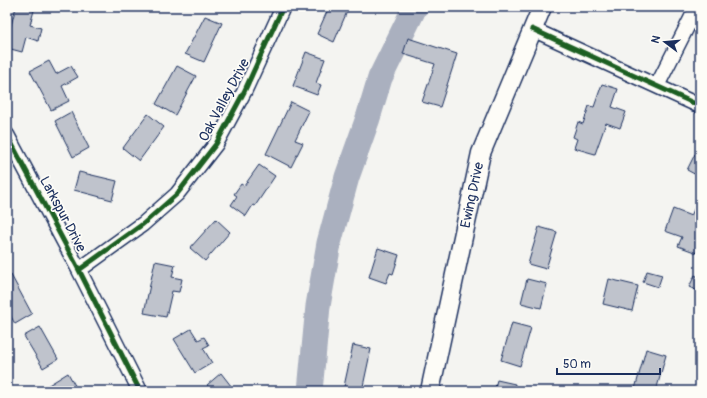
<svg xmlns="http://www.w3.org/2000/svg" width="707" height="398" font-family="Pangolin,sans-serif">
<rect width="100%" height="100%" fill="#f4f4f1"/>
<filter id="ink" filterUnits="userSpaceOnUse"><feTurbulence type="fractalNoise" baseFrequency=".025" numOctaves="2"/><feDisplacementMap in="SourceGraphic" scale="8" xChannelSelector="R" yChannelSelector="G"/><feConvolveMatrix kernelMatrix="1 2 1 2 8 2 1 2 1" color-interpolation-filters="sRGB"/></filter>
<g filter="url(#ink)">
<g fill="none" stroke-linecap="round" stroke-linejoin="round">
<!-- river -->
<path stroke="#aab0bf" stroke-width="25" d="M 310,391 L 318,306 L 329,243 L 347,177 L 368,118 L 380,78 L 415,7"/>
</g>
<!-- building -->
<path fill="#bfc3cc" stroke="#1b2f5e" d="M 16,7 L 35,7 L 30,25 L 41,28 L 38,41 L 26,37 L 22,52 L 7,48 L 7,40 Z
M 329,7 L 349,7 L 334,42 L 317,34 Z
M 205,16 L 222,23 L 204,62 L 185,54 Z
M 408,38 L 457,54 L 440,107 L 422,102 L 435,64 L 403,54 Z
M 306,52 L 325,59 L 316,83 L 321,85 L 317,95 L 293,86 Z
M 49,61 L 56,74 L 71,66 L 78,77 L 62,86 L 69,101 L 51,110 L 30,71 Z
M 177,66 L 196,76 L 175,115 L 156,104 Z
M 602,84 L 618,89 L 612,107 L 626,112 L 620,128 L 606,123 L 595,154 L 574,148 L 577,139 L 573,137 L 578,122 L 583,124 L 589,106 L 594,107 Z
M 291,102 L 309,111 L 295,140 L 303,143 L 291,167 L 266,154 Z
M 71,112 L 89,148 L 73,157 L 55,121 Z
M 148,114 L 164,127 L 139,161 L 123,148 Z
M 695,154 L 700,156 L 700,177 L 687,170 Z
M 259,165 L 275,176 L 255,206 L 253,205 L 246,216 L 231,205 L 237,196 L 234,194 L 241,184 L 244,186 Z
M 79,172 L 117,181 L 112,200 L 74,190 Z
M 695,207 L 700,209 L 700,244 L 697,253 L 678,246 L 682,237 L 665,231 L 673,209 L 691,216 Z
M 216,219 L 230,232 L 205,261 L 190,248 Z
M 539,227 L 557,232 L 546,269 L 528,264 Z
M 378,248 L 399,255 L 393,274 L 390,273 L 386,283 L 369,277 Z
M 155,261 L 175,265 L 172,277 L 182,279 L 179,292 L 172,291 L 166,317 L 144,313 Z
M 647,271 L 662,275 L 658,287 L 643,282 Z
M 11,275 L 32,314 L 15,324 L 7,309 L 7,276 Z
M 695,275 L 700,278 L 700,292 L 689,287 Z
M 527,279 L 547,284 L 541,308 L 521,303 Z
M 609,279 L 638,286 L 632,311 L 603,304 Z
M 512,323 L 531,328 L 520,366 L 501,360 Z
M 40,327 L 58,359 L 43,368 L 24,336 Z
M 191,329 L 198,340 L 204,337 L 209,345 L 203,348 L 212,363 L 195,373 L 174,339 Z
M 353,345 L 371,349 L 362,391 L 343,391 Z
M 646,349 L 666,355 L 656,391 L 641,391 L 635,389 Z
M 68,373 L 78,391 L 39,391 Z
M 221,373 L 235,391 L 212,391 L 207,385 Z
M 497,380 L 515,384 L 514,391 L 494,391 Z"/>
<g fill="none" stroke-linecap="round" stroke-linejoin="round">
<!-- minor casing -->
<g stroke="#1b2f5e" stroke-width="17">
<path id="minor" d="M 532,29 L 700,106
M 657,86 L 697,7
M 7,135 L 79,270 L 140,391
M 79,270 L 143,224 L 177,194 L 216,144 L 244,92 L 283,7"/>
</g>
<!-- major casing -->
<g stroke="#1b2f5e" stroke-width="21">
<path id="major" d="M 430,391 L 481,153 L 542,7"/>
</g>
<!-- minor -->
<use href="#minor" stroke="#fdfcf7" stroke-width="14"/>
<!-- major -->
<use href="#major" stroke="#fdfcf7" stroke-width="18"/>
<!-- cycleway casing -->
<g stroke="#fdfcf7" stroke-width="8">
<path id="cycleway" d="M 532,29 L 700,106
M 7,135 L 79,270 L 140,391
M 79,270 L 143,224 L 177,194 L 216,144 L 244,92 L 283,7"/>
</g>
<!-- cycleway -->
<use href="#cycleway" stroke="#1b5e20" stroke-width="5"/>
</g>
</g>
<g text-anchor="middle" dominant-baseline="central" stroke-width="3.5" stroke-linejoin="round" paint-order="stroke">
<!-- street labels -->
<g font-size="14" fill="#1b2f5e" stroke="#fdfcf7">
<text transform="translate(224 100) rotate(-62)">Oak Valley Drive</text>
<text transform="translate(472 195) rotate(-78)">Ewing Drive</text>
<text transform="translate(63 214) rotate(62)">Larkspur Drive</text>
</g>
</g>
<!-- margin -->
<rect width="707" height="398" fill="none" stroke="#fdfcf7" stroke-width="24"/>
<rect x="12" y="12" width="683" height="374" fill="none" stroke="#1b2f5e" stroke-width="1.5" filter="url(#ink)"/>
<!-- north arrow -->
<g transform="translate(665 42) rotate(286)" stroke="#fdfcf7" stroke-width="3" paint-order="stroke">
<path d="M0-3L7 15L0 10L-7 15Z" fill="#1b2f5e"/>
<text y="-6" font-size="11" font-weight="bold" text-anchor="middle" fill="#1b2f5e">N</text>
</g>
<!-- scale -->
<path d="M557 368v6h103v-6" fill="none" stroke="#1b2f5e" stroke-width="2"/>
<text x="563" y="368" font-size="12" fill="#1b2f5e" stroke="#fdfcf7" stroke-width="3" paint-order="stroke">50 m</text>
</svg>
